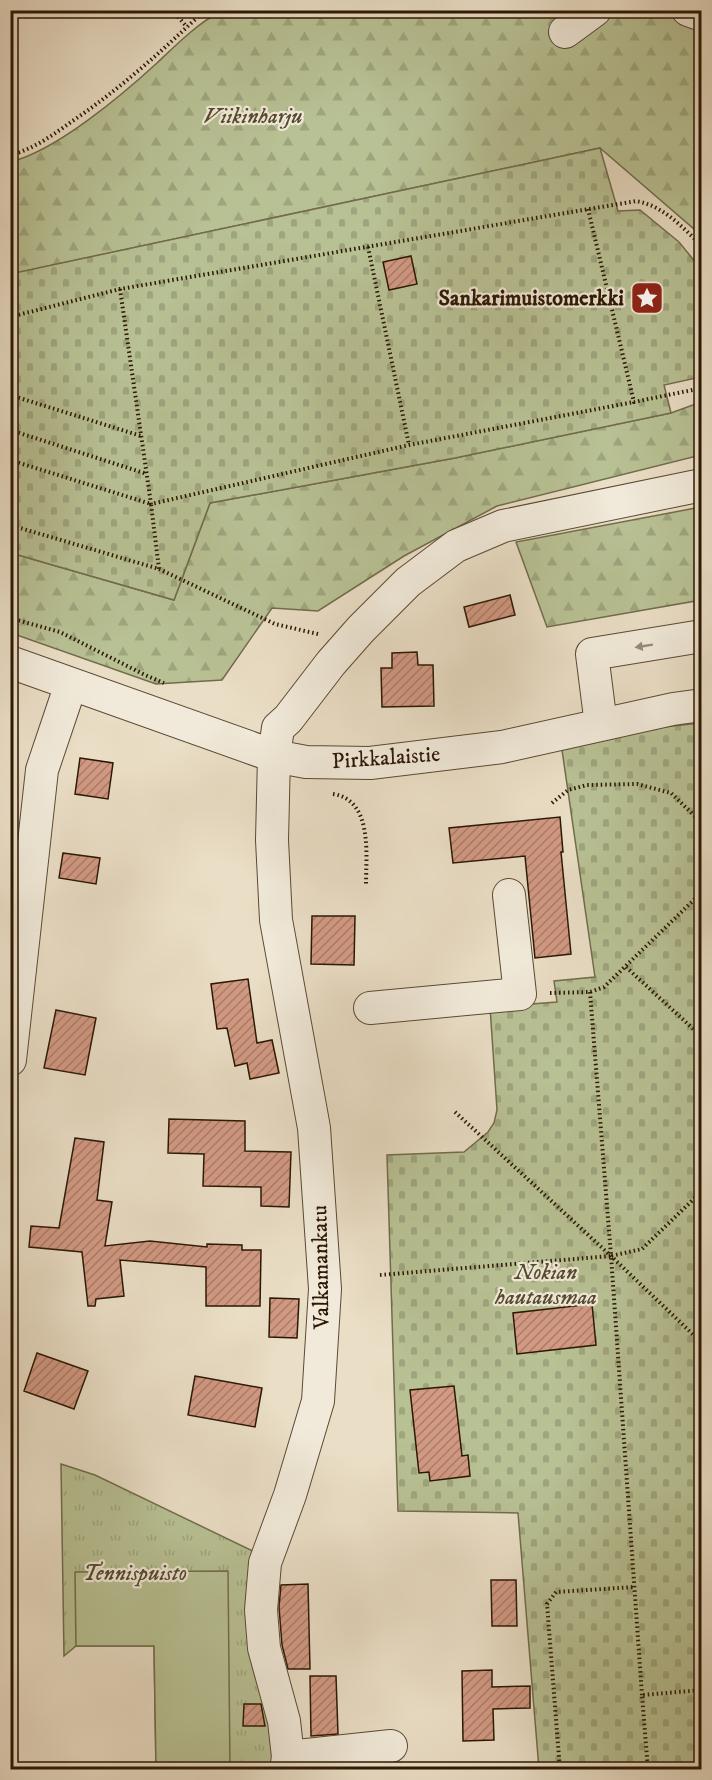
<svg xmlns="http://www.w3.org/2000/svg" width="712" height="1780" font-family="'IM FELL DW Pica',serif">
<defs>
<pattern id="forest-firs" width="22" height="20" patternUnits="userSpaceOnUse" patternTransform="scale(1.5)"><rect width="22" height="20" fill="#b8c194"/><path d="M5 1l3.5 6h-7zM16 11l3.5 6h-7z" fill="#9ea57e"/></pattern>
<pattern id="cemetery-stones" width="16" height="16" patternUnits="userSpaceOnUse" patternTransform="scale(1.5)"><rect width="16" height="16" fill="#b8c194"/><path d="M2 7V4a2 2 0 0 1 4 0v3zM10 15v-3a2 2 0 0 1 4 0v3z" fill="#9ea57e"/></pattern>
<pattern id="park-tufts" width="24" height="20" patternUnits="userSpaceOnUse" patternTransform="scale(1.5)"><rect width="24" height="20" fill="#b8c194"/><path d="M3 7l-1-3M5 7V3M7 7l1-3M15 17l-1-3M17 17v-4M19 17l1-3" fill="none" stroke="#9ea57e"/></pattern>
<pattern id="building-hatch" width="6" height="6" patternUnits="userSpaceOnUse" patternTransform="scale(1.5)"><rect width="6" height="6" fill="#d29983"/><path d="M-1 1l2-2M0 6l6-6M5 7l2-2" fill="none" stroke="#ab7c69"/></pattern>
</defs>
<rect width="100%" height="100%" fill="#eadec6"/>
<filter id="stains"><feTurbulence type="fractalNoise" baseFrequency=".00333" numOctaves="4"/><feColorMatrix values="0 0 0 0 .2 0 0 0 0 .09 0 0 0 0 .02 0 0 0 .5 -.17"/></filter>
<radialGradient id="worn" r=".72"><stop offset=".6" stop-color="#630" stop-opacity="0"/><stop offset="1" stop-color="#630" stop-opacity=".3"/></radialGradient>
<!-- forest -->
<path fill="url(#forest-firs)" stroke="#726c4c" stroke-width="1.5" d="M 221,11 L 701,11 L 701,235 L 600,148 L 11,274 L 10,162 C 56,151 122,95 157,63 C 177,44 197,24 221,11 Z
M 701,402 L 701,455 L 497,506 L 404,556 L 318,611 L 272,608 L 222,680 L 156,684 L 11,633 L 11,553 L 174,600 L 210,503 L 455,458 L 671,413 Z
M 701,507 L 701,600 L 547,627 L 516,542 Z"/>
<!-- cemetery -->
<path fill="url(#cemetery-stones)" stroke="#726c4c" stroke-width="1.5" d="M 600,148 L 618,211 L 640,210 L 679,242 L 701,269 L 701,377 L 664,385 L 671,413 L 455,458 L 210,503 L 174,600 L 11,553 L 10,274 Z
M 701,723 L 701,1769 L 539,1769 L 518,1513 L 398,1511 L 387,1155 L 464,1152 L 488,1132 L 494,1123 L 497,1110 L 490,1007 L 557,1002 L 554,981 L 595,977 L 562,750 L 663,727 Z"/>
<!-- park -->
<path fill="url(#park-tufts)" stroke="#726c4c" stroke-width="1.5" d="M 61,1464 L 95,1475 L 259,1554 L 273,1770 L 156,1769 L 154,1646 L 76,1646 L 64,1656 Z"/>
<!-- garden -->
<path fill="#b8c194" stroke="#726c4c" stroke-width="1.5" d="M 228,1571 L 230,1769 L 156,1769 L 154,1646 L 76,1646 L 75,1572 Z"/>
<!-- building -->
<path fill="url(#building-hatch)" stroke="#2b1703" stroke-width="1.5" d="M 411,256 L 417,284 L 389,290 L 383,262 Z
M 510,595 L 515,615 L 469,627 L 464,607 Z
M 417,652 L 418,665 L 433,665 L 434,706 L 382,707 L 381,668 L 392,668 L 392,653 Z
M 80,758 L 113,763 L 108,799 L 75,794 Z
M 560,817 L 563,852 L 561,852 L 571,954 L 535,958 L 525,856 L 453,863 L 449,828 Z
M 63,853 L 100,858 L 96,884 L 59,878 Z
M 312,916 L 355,916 L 354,965 L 311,964 Z
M 248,979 L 257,1043 L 272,1040 L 279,1073 L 250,1079 L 247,1063 L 235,1066 L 227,1028 L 217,1029 L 211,984 Z
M 56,1010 L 96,1018 L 85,1075 L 44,1068 Z
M 169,1119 L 245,1121 L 245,1151 L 291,1152 L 289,1207 L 261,1206 L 261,1187 L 203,1186 L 204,1154 L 168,1153 Z
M 75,1138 L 104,1142 L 97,1200 L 112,1202 L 105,1246 L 150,1241 L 207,1247 L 207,1244 L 242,1245 L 242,1250 L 261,1250 L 260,1306 L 206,1306 L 206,1267 L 120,1260 L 124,1296 L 96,1299 L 95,1306 L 88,1306 L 82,1252 L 29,1247 L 31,1226 L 59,1228 Z
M 270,1298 L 299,1299 L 297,1338 L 269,1337 Z
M 592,1304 L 596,1345 L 517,1354 L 513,1313 Z
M 37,1353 L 88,1371 L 74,1409 L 24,1391 Z
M 195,1376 L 262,1388 L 255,1427 L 188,1415 Z
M 454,1386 L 462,1456 L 468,1455 L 470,1476 L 430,1481 L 429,1472 L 419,1473 L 410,1390 Z
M 491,1580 L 516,1580 L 517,1626 L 492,1626 Z
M 308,1584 L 310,1669 L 288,1669 L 282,1645 L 279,1607 L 281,1585 Z
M 492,1670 L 492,1687 L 530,1686 L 530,1708 L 493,1709 L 494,1740 L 463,1741 L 462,1671 Z
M 310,1676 L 336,1676 L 338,1734 L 311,1736 Z
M 244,1704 L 261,1704 L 265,1726 L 243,1726 Z"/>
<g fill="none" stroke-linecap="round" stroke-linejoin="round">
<!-- minor casing -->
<g stroke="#5b4934" stroke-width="34">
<path id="minor" d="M 688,10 L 702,15
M 565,32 L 595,10
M 10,662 L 274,756 L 306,762 L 370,763 L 502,747 L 673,709 L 702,705
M 601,725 L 592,654 L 702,636
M 370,1008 L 520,994 L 509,895
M 10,1060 L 42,770 L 71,684
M 288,1757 L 391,1746
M 286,1770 L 288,1757 L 284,1721 L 264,1648 L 261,1610 L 265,1563 L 290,1495 L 318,1401 L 325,1289 L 314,1128 L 276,920 L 272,840 L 274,756 L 278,728 L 288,719 L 331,663 L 361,629 L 408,582 L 456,546 L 503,526 L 702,485"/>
</g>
<!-- path -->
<path stroke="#2b1703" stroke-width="4" stroke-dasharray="1.5 3" stroke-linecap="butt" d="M 172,10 L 187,27
M 10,155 C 32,150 53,135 71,122 C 120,89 162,51 205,10
M 588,209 L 634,402 L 702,388
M 368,247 L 409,445
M 120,289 L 151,504 L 409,445 L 634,402
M 10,317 L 120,289 L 636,201 C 664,206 682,227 702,246
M 10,395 L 141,436
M 10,430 L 147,474
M 10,460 L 151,504 L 159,569 L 10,525
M 159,569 L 275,624 L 318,634
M 10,618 L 60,632 L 145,675 L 164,683
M 333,794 C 373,800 366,855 366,884
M 552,803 L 568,790 L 587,785 L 637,784 L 671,793 L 702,823
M 626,967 L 702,1037
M 590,992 L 611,1256 L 642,1249 L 702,1191
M 550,993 L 590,992 L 604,987 L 702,892
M 455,1112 L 611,1256 L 702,1343
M 380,1275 L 611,1256 L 642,1695
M 560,1770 L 547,1604 L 556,1592 L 634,1587
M 648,1770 L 642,1695 L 702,1690"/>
<!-- minor -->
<use href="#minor" stroke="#f1eada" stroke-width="32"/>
</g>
<!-- one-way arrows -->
<defs><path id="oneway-solid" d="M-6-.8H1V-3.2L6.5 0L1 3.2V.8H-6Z" transform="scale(1.5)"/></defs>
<use fill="#988b79" href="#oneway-solid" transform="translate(644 646) rotate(171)"/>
<!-- icons -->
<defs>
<g id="sight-square" transform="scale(1.725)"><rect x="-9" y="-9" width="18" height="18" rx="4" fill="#8f2418" stroke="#f1eada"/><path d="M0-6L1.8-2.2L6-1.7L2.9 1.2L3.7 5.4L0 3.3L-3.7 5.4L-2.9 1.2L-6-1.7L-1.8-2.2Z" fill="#fff"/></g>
</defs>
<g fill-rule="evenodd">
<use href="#sight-square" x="647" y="298"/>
</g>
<g text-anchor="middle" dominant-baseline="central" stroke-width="4.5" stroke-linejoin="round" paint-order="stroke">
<!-- park labels -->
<g font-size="22" font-style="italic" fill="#554a2e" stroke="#f1eada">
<text x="253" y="116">Viikinharju</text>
<text x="546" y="1272">Nokian<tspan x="546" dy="25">hautausmaa</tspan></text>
<text x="135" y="1573">Tennispuisto</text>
</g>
<!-- poi labels -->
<g font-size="22" font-weight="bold" fill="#2b1703" stroke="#f1eada" text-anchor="end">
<text x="624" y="298">Sankarimuistomerkki</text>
</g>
<!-- street labels -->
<g font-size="22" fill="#2b1703" stroke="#f1eada">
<text transform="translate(386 758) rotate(-4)">Pirkkalaistie</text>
<text transform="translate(321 1267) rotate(-91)">Valkamankatu</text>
</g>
</g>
<!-- margin -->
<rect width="712" height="1780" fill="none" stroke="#eadec6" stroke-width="36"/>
<rect x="12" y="12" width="688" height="1756" fill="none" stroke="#2b1703" stroke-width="3"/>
<rect x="18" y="18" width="676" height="1744" fill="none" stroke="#2b1703" stroke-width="1.5"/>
<rect width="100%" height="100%" filter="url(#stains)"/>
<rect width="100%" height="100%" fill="url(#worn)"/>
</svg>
